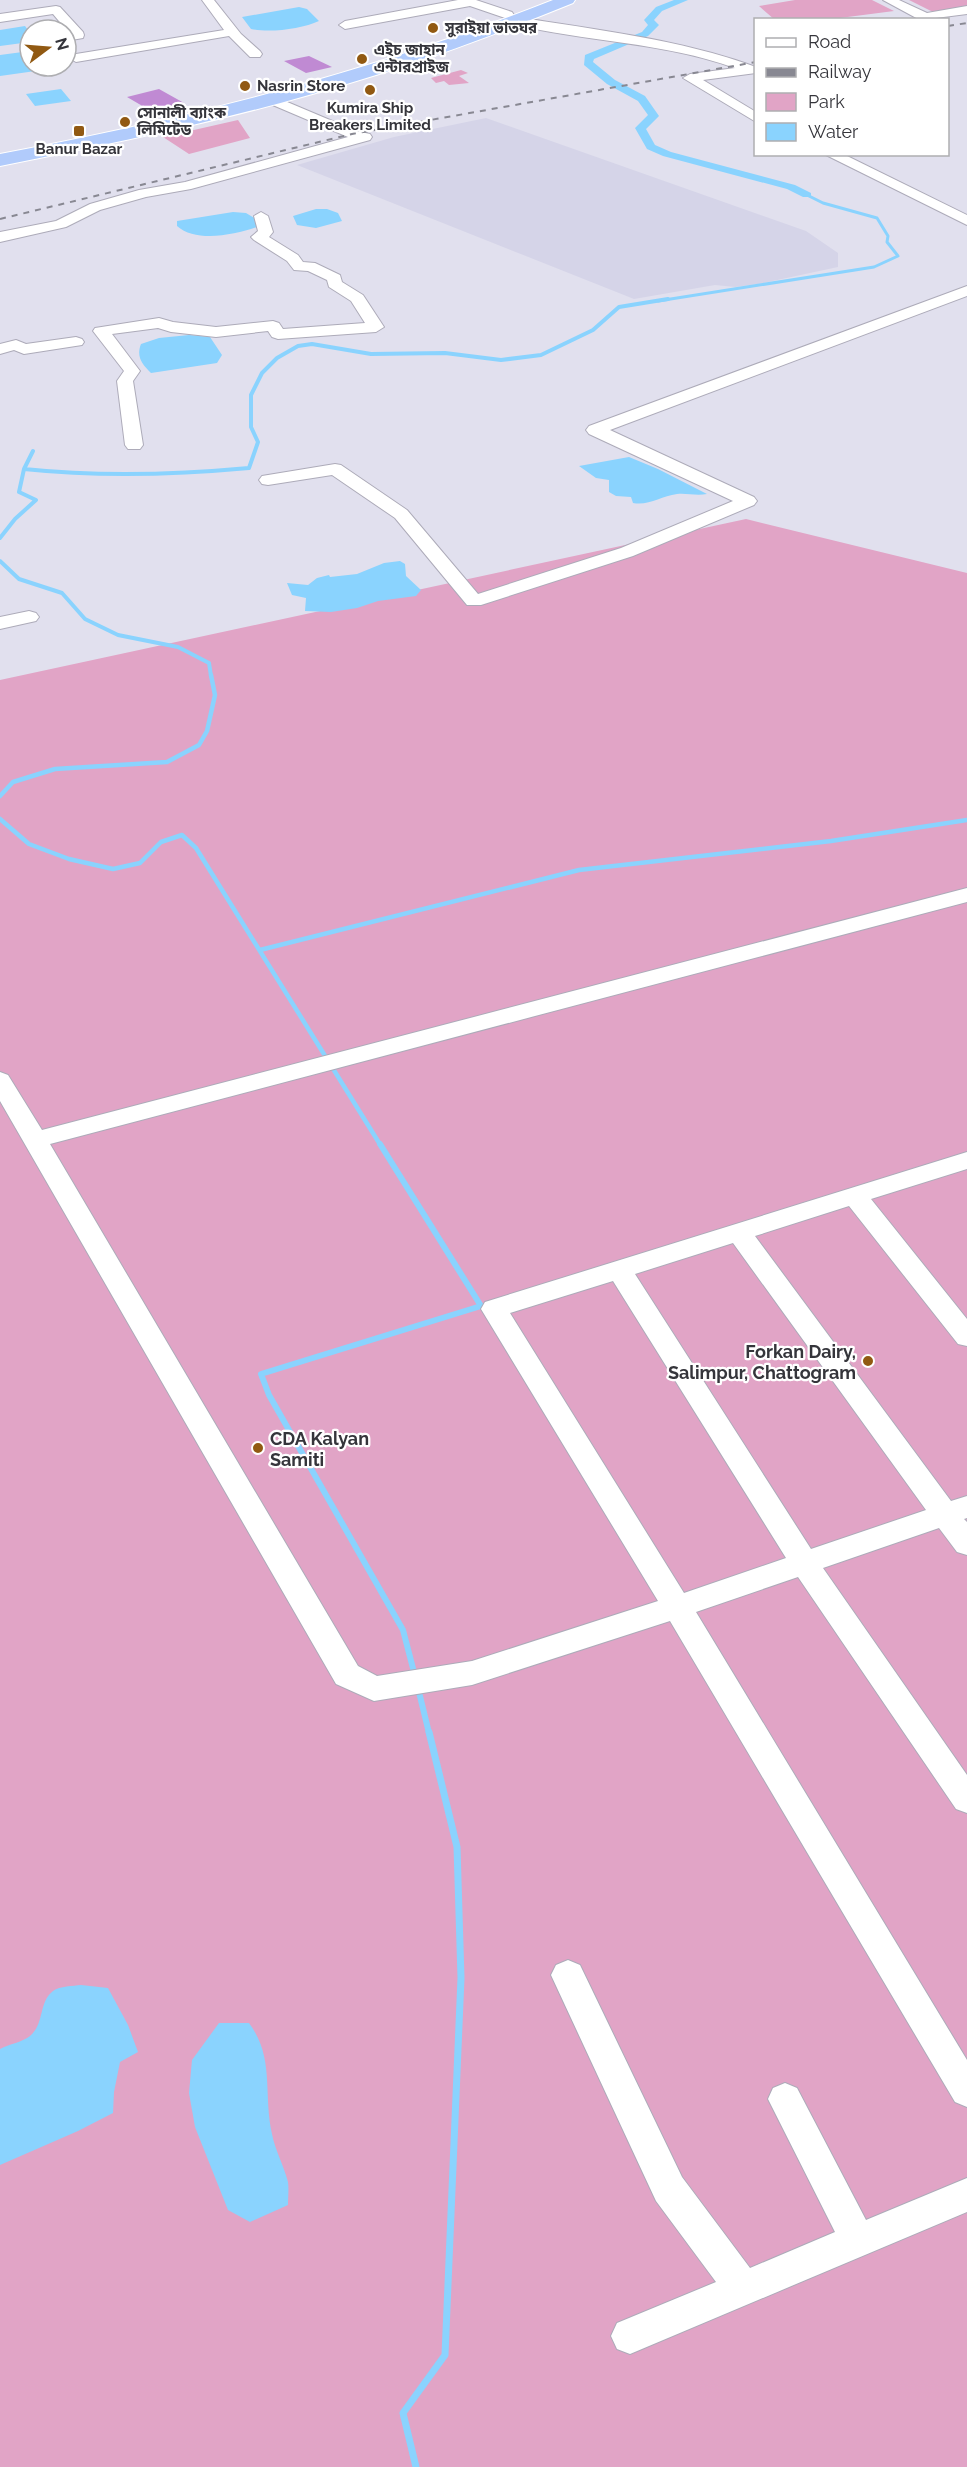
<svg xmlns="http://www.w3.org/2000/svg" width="967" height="2467" font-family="Raleway,'Noto Sans Bengali',sans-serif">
<rect width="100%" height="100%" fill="#e1e0ee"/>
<!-- built -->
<path fill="#d5d4e8" d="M 486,118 L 806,231 L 838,253 L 838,267 L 758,284 L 735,287 L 715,285 L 634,299 L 297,165 L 394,137 Z"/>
<!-- green -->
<path fill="#e1a4c6" d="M 795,0 L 872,0 L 894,11 L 832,19 L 775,20 L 759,6 Z
M 909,0 L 967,0 L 967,6 L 933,12 Z
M 461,70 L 468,73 L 459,76 L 469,83 L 449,85 L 444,81 L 436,83 L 431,78 Z
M 238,120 L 250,138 L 189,154 L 163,137 Z
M 746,519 L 967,573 L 967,2467 L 0,2467 L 0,680 Z"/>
<!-- water -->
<path fill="#8ad3fe" d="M 299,7 L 307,9 L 319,21 C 302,29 270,33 251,29 L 242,17 Z
M 25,26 L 30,33 L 30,42 L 0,46 L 0,30 Z
M 30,51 L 30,66 L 66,66 L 66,60 L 71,66 L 0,76 L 0,55 Z
M 61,89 L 71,101 L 35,106 L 26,94 Z
M 316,209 L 327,209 L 338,213 L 342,221 L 316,228 L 297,225 L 293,216 Z
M 233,212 L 246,213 L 256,219 L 257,227 C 234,235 196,243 177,226 L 177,221 Z
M 189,335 L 210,337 L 222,355 L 217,363 L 151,373 C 142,364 136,357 141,344 L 159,338 Z
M 629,457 L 658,469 L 707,494 C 696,496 687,493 677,494 C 661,496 649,506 633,503 L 631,497 L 616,496 L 609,492 L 609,480 L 596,478 L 579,466 Z
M 400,561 L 405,564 L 406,576 L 421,590 L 416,596 L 378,601 L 357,608 L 331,612 L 305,611 L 306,598 L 292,595 L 287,583 L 308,585 L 317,578 L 329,575 L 330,577 L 357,574 L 384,563 Z
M 81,1985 L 108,1988 L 128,2025 L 138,2052 L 120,2062 L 114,2092 L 113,2113 L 78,2131 L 0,2165 L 0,2049 C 9,2044 23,2042 30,2036 C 45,2023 38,2003 53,1991 C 60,1986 73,1986 81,1985 Z
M 219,2023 L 249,2023 C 275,2058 263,2093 272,2134 C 275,2150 284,2166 288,2182 C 289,2189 288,2198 288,2205 L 250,2222 L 228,2210 L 195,2127 L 189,2093 L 192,2060 Z"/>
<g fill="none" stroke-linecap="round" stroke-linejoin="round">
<!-- stream-far4 -->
<path stroke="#8ad3fe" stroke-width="3" d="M 658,301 L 874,267 L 898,256 L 887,242 L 888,236 L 877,218 L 823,203 L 807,195"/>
<!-- stream-far3 -->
<path stroke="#8ad3fe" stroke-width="4" d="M 24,469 C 100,477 173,475 249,468 L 258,442 L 251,427 L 251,395 L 262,373 L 277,358 L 298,346 L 312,344 L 371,354 L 445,353 L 501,360 L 541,355 L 593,330 L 619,307 L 668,299
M 0,538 L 15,519 L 36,500 L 19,492 L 24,469 L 33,451
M 0,561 L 19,579 L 62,593 L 85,619 L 118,635 L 178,647 L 209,663 L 211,676"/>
<!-- stream-far2 -->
<path stroke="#8ad3fe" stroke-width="4.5" d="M 0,796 L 13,782 L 55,769 L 167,762 L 199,745 L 207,731 L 215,695 L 211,675
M 0,819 L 29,844 L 69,859 L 113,869 L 140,863 L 161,842 L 182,835 L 196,848 L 381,1146
M 260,950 L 579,870 L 831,841 L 967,820"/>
<!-- stream-far1 -->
<path stroke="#8ad3fe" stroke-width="6" d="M 380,1144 L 481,1306 L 261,1374 L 269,1395 L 403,1630 L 415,1676
M 418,1688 L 429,1733"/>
<!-- stream -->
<path stroke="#8ad3fe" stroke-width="7" d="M 416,2467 L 403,2413 L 445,2355 L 461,1978 L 457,1847 L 429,1732"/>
<!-- canal -->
<path fill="#8ad3fe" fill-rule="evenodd" d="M 674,0 L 688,0 L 662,11 L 654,20 L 659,25 L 648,36 L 594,59 L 593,62 L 615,80 L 645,96 L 659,116 L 646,129 L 655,145 L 671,152 L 795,185 L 811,193 L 811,197 L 803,197 L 787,189 L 663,156 L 647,149 L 635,128 L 648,115 L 638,101 L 607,84 L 584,65 L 585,55 L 642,32 L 648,25 L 644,20 L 656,7 Z"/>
</g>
<!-- building -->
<path fill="#c08ad3" d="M 309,56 L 332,67 L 306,73 L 284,61 Z
M 159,89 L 184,103 L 151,111 L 127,97 Z"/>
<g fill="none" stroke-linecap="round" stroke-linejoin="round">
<!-- minor casing -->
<g stroke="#adabb9" stroke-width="2">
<path id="minor" d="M 202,0 L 214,0 L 241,34 L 260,51 L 262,54 L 260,57 L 250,57 L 229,36 L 76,62 L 69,58 L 76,54 L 224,30 Z
M 458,0 L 476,0 L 512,12 L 514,15 L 508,19 L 470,6 L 345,29 L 339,25 L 345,21 Z
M 883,0 L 899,0 L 927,13 L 967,6 L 967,14 L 920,20 Z
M 56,6 L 60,7 L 83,32 L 84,35 L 83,38 L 66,41 L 66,33 L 69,33 L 53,14 L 0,22 L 0,14 Z
M 517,17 C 597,30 679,39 756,67 L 756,73 L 703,80 L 756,112 L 756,122 L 683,78 L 690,74 L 735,68 C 663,42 586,42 512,24 L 511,21 Z
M 273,96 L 356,131 L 370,134 L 372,137 L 370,140 L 191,189 L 146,197 L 100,210 L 66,227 L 0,242 L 0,232 L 56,221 L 90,204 L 139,190 L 185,182 L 348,137 L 268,103 L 266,100 L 268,97 Z
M 824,154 L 843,154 L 967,215 L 967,225 Z
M 261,212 L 268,216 L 273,232 L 269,237 L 298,255 L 303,262 L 315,263 L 340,275 L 342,282 L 363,295 L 384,327 L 376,332 L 278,339 L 272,337 L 268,331 L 216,337 L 171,332 L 158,328 L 112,334 L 140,371 L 133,381 L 143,445 L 140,449 L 128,449 L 125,445 L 117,381 L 124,371 L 93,331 L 95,328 L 159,318 L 173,322 L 216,327 L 273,321 L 279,323 L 283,329 L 365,323 L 351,301 L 329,287 L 327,280 L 308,271 L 294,270 L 287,261 L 254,240 L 251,237 L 258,231 L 254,216 Z
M 967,286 L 967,296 L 610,430 L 754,497 L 757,501 L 754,505 L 633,556 L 481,605 L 467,605 L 395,518 L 332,475 L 268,485 L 262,484 L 259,480 L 262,476 L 268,475 L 335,464 L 341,465 L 407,510 L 478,594 L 621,548 L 733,501 L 589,434 L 586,430 L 589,426 Z
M 76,337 L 82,339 L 84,342 L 82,345 L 24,354 L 14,350 L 0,354 L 0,344 L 16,340 L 26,344 Z
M 29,611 L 36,613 L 39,617 L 36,621 L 0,629 L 0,617 Z
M 967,888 L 967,902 L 50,1144 L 358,1666 L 377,1676 L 472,1661 L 658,1601 L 481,1309 L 485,1302 L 967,1152 L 967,1169 L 871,1199 L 967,1319 L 967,1346 L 958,1344 L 849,1206 L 755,1236 L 951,1501 L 967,1496 L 967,1518 L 964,1519 L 967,1522 L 967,1555 L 957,1552 L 939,1528 L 823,1568 L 967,1775 L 967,1813 L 956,1809 L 798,1577 L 696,1612 L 967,2060 L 967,2107 L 955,2102 L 670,1621 L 472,1685 L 374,1701 L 336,1684 L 0,1101 L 0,1072 L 8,1075 L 42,1130 ZM 733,1243 L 926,1510 L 811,1549 L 635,1274 ZM 613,1281 L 786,1558 L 684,1593 L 510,1313 Z
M 568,1960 L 580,1965 L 682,2177 L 750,2268 L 835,2232 L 768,2099 L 773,2088 L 785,2083 L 797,2088 L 866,2220 L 967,2178 L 967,2212 L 630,2354 L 617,2349 L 611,2336 L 617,2323 L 716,2282 L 656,2201 L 551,1975 L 556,1965 Z"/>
</g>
<!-- highway casing -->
<g stroke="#fff" stroke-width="2">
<path id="highway" d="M 553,0 L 575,0 L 573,3 C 504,31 434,58 363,79 C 244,116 122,142 0,166 L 0,154 C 191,118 372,72 553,0 Z"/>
</g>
<!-- minor -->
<use href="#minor" fill="#fff" fill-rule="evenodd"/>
<!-- highway -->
<use href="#highway" fill="#b1cbfb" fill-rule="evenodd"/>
<!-- rail -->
<path stroke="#888892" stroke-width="2" stroke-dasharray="6 6" stroke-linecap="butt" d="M 948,26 L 967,23
M 0,219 L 352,134 L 756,62"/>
</g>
<!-- markers -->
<g fill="#915912" stroke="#fff" stroke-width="2">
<circle cx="433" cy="28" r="6"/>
<circle cx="362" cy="59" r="6"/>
<circle cx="245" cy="86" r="6"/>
<circle cx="370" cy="90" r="6"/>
<circle cx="125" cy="122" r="6"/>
<rect x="73" y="125" width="12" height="12" rx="3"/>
<circle cx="868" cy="1361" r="6"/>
<circle cx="258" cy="1448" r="6"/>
</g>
<g text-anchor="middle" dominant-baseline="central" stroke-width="4.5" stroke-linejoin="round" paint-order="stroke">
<!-- far-poi labels -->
<g font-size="15" font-weight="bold" fill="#35353b" stroke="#fff" text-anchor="start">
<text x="445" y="28">সুরাইয়া ভাতঘর</text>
<text x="374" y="50">এইচ জাহান<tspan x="374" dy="17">এন্টারপ্রাইজ</tspan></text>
<text x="257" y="86">Nasrin Store</text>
<text x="370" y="108" text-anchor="middle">Kumira Ship<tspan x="370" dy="17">Breakers Limited</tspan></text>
<text x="137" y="113">সোনালী ব্যাংক<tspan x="137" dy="17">লিমিটেড</tspan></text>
<text x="79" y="149" text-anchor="middle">Banur Bazar</text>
</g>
<!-- poi labels -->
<g font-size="18" font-weight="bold" fill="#35353b" stroke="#fff" text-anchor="end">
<text x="856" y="1351">Forkan Dairy,<tspan x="856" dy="21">Salimpur, Chattogram</tspan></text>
<text x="270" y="1438" text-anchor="start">CDA Kalyan<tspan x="270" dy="21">Samiti</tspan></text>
</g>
</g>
<!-- legend -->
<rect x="754" y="18" width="195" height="138" fill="#ffffff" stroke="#aeaeb1" stroke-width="1.5"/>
<rect x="766" y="38" width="30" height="9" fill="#ffffff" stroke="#aeaeb1" stroke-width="1.5"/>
<text x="808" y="48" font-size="18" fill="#35353b">Road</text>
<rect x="766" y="68" width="30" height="9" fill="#888892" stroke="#aeaeb1" stroke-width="1.5"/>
<text x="808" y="78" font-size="18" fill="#35353b">Railway</text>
<rect x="766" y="93" width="30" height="18" fill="#e1a4c6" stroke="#aeaeb1" stroke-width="1.5"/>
<text x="808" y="108" font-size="18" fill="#35353b">Park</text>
<rect x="766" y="123" width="30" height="18" fill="#8ad3fe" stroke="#aeaeb1" stroke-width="1.5"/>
<text x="808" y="138" font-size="18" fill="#35353b">Water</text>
<!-- north arrow -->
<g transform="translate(48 48) rotate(74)"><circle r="28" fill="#ffffff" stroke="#aeaeb1" stroke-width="1.5"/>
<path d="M0-4.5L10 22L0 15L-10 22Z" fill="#915912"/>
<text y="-9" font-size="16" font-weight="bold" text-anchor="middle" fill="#35353b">N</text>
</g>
</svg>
